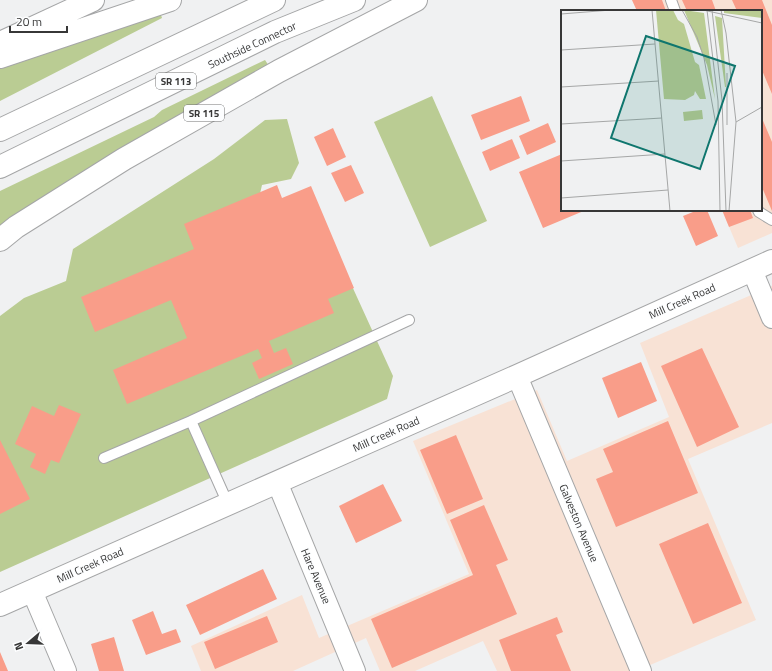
<svg xmlns="http://www.w3.org/2000/svg" width="772" height="671" font-family="'Titillium Web',sans-serif">
<rect width="100%" height="100%" fill="#f0f1f2"/>
<!-- industrial -->
<path fill="#f8e2d5" d="M 632,0 L 772,0 L 772,233 L 738,248 L 722,210 L 761,210 L 761,11 L 637,11 Z
M 772,286 L 772,423 L 688,459 L 756,620 L 636,671 L 497,671 L 483,641 L 415,671 L 380,671 L 366,638 L 293,671 L 201,671 L 191,646 L 302,595 L 319,638 L 469,574 L 413,441 L 537,390 L 567,461 L 669,417 L 640,343 Z"/>
<!-- green -->
<path fill="#bacc93" d="M 160,12 L 162,18 L 0,101 L 0,69 Z
M 265,60 L 269,66 L 0,229 L 0,191 L 154,117 L 162,110 Z
M 432,96 L 487,221 L 430,247 L 374,122 Z
M 287,119 L 299,163 L 291,179 L 262,185 L 256,211 L 341,262 L 393,376 L 387,399 L 0,572 L 0,316 L 24,298 L 66,281 L 73,249 L 214,159 L 265,120 Z"/>
<!-- building -->
<path fill="#f99d89" d="M 632,0 L 662,0 L 666,11 L 637,11 Z
M 682,0 L 712,0 L 716,11 L 687,11 Z
M 732,0 L 762,0 L 772,25 L 772,94 L 761,68 L 761,11 L 737,11 Z
M 521,96 L 530,121 L 481,140 L 471,115 Z
M 761,116 L 772,142 L 772,211 L 761,185 Z
M 548,123 L 556,142 L 527,155 L 519,136 Z
M 333,128 L 346,157 L 327,166 L 314,137 Z
M 512,139 L 520,158 L 490,171 L 482,152 Z
M 562,154 L 562,210 L 586,210 L 543,228 L 519,172 Z
M 351,165 L 364,193 L 345,202 L 331,173 Z
M 277,185 L 282,198 L 311,186 L 354,288 L 328,299 L 334,313 L 269,341 L 274,353 L 286,348 L 293,364 L 259,379 L 252,363 L 262,358 L 258,349 L 127,404 L 113,370 L 187,338 L 171,300 L 95,332 L 81,297 L 194,249 L 184,224 Z
M 698,210 L 707,210 L 718,236 L 696,246 L 683,216 Z
M 722,210 L 750,210 L 753,218 L 729,227 Z
M 702,348 L 739,427 L 697,447 L 661,366 Z
M 641,362 L 657,401 L 618,418 L 602,378 Z
M 59,405 L 81,414 L 59,463 L 51,460 L 45,474 L 30,467 L 36,454 L 15,444 L 32,406 L 54,416 Z
M 668,421 L 698,493 L 616,527 L 596,479 L 613,472 L 603,449 Z
M 456,435 L 483,499 L 447,514 L 420,450 Z
M 0,440 L 30,499 L 0,514 Z
M 383,484 L 402,521 L 356,543 L 339,506 Z
M 484,505 L 508,560 L 496,565 L 517,614 L 392,668 L 371,619 L 473,575 L 450,520 Z
M 708,523 L 742,603 L 693,624 L 659,544 Z
M 263,569 L 277,599 L 200,635 L 186,605 Z
M 153,611 L 162,634 L 176,629 L 181,642 L 146,655 L 132,620 Z
M 267,616 L 278,642 L 215,669 L 204,642 Z
M 557,617 L 563,632 L 556,635 L 571,671 L 511,671 L 499,640 Z
M 114,637 L 124,671 L 99,671 L 91,644 Z
M 0,652 L 8,671 L 0,671 Z"/>
<g fill="none" stroke-linecap="round" stroke-linejoin="round">
<!-- lane casing -->
<g stroke="#a5a6a7" stroke-width="12">
<path id="lane" d="M 671,0 L 675,11
M 758,210 L 759,212 L 772,220
M 191,421 L 409,320
M 104,458 L 191,421 L 228,504"/>
</g>
<!-- street casing -->
<g stroke="#a5a6a7" stroke-width="22">
<path id="street" d="M 752,270 L 772,318
M 517,376 L 641,671
M 277,482 L 355,671
M 32,591 L 66,671"/>
</g>
<!-- secondary casing -->
<g stroke="#a5a6a7" stroke-width="24">
<path id="secondary" d="M 0,605 L 517,376 L 772,261"/>
</g>
<!-- highway casing -->
<g stroke="#a5a6a7" stroke-width="24">
<path id="highway" d="M 0,43 L 93,0
M 0,57 L 170,0
M 0,130 L 274,0
M 0,167 L 275,32 L 354,0
M 0,240 L 16,227 L 124,159 L 279,71 L 416,0"/>
</g>
<!-- lane -->
<use href="#lane" stroke="#fff" stroke-width="10"/>
<!-- street -->
<use href="#street" stroke="#fff" stroke-width="20"/>
<!-- secondary -->
<use href="#secondary" stroke="#fff" stroke-width="22"/>
<!-- highway -->
<use href="#highway" stroke="#fff" stroke-width="22"/>
</g>
<g text-anchor="middle" dominant-baseline="central" stroke-width="3" stroke-linejoin="round" paint-order="stroke">
<!-- shield labels -->
<g fill="#fdfeff" stroke="#727373" stroke-width="1">
<rect x="156" y="73" width="40" height="16" rx="3"/>
<rect x="184" y="105" width="40" height="16" rx="3"/>
</g>
<g font-size="10" font-weight="bold" fill="#373737">
<text x="176" y="81">SR 113</text>
<text x="204" y="113">SR 115</text>
</g>
<!-- street labels -->
<g font-size="11" fill="#373737" stroke="#fdfeff">
<text transform="translate(252 45) rotate(-25)">Southside Connector</text>
<text transform="translate(682 301) rotate(-24)">Mill Creek Road</text>
<text transform="translate(386 434) rotate(-24)">Mill Creek Road</text>
<text transform="translate(579 523) rotate(67)">Galveston Avenue</text>
<text transform="translate(90 565) rotate(-24)">Mill Creek Road</text>
<text transform="translate(316 576) rotate(67)">Hare Avenue</text>
</g>
</g>
<!-- overview -->
<g transform="translate(561 10)">
<rect width="201" height="201" fill="#f0f1f2"/>
<path d="M 95,0 L 112,0 L 117,10 L 123,14 L 134,52 L 138,55 L 145,89 L 139,89 L 134,81 L 133,85 L 124,90 L 103,89 ZM 123,0 L 143,3 L 154,89 L 146,55 ZM 163,0 L 201,0 L 201,8 L 163,3 ZM 154,6 L 161,8 L 165,77 L 164,77 ZM 141,100 L 142,109 L 123,111 L 122,102 Z" fill="#bacc93"/>
<path fill="none" stroke="#a6a7a7" stroke-width="1" d="M 91,0 L 109,201M 121,0 L 136,27 L 143,48 L 155,115M 142,0 L 201,13M 146,0 L 157,91 L 159,201M 151,0 L 161,90 L 165,201M 160,0 L 165,23 L 175,112 L 168,201M 0,4 L 50,0M 0,40 L 94,34M 0,77 L 98,71M 175,112 L 201,97M 0,114 L 101,108M 166,115 L 166,63M 0,151 L 104,144M 0,188 L 107,180"/>
<path fill="#0f766e" fill-opacity="0.15" stroke="#0f766e" stroke-width="2" d="M 85,26 L 174,56 L 139,159 L 50,128 Z"/>
<rect width="201" height="201" fill="none" stroke="#373737" stroke-width="2"/>
</g>
<!-- north arrow -->
<g transform="translate(28 643) rotate(251)" stroke="#fdfeff" stroke-width="3" paint-order="stroke">
<path d="M0-3L7 15L0 10L-7 15Z" fill="#373737"/>
<text y="-6" font-size="11" font-weight="bold" text-anchor="middle" fill="#373737">N</text>
</g>
<!-- scale -->
<path d="M10 26v6h57v-6" fill="none" stroke="#373737" stroke-width="2"/>
<text x="16" y="26" font-size="12" fill="#373737" stroke="#fdfeff" stroke-width="3" paint-order="stroke">20 m</text>
</svg>
